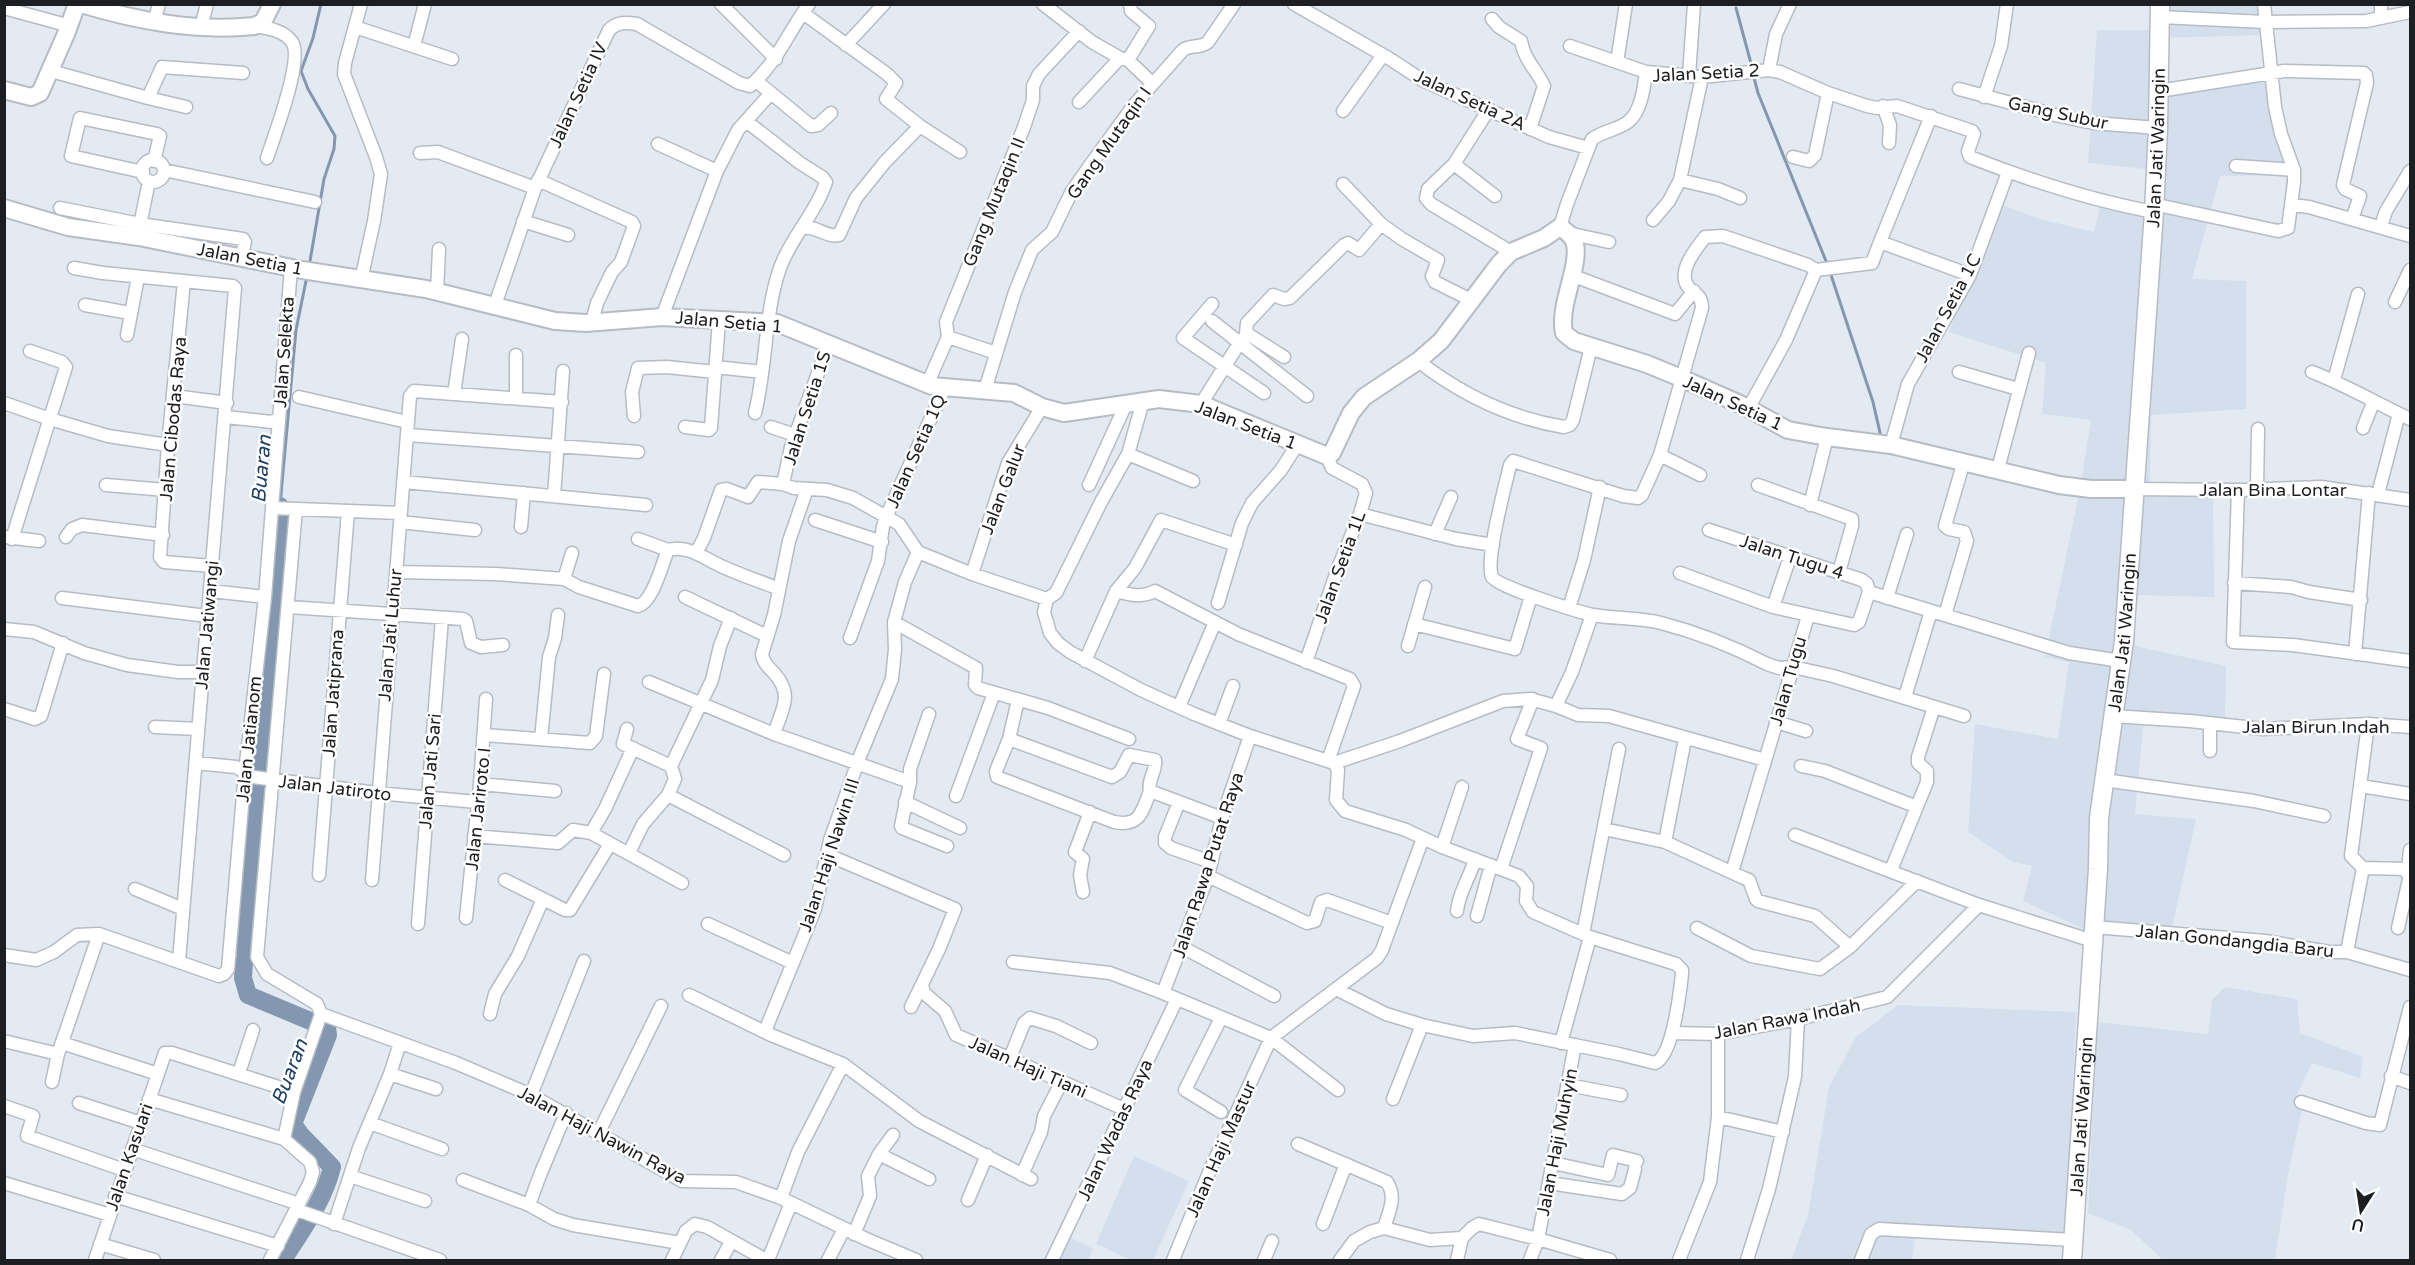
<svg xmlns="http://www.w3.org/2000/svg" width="2415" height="1265" font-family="'Varela Round',sans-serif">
<rect width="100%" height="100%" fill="#e4eaf2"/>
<!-- built -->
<path fill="#d4dfee" d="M 2160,5 L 2264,5 L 2267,35 L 2160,38 L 2159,91 L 2267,82 L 2286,175 L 2220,176 L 2192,279 L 2246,281 L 2246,409 L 2151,415 L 2150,488 L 2213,489 L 2214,597 L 2133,595 L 2135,646 L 2226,666 L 2225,721 L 2144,718 L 2135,814 L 2196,819 L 2170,937 L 2088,931 L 2023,901 L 2032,866 L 2013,862 L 1968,832 L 1975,724 L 2058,739 L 2069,662 L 2045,657 L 2079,494 L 2091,420 L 2042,414 L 2046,363 L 1949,332 L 1997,203 L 2040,219 L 2094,232 L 2101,202 L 2153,212 L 2155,170 L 2088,163 L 2097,30 L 2160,30 Z
M 2225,987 L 2297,999 L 2300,1033 L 2363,1057 L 2360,1078 L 2312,1063 L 2294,1101 L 2302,1110 L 2288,1175 L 2275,1260 L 2163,1260 L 2131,1230 L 2088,1213 L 2097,1022 L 2208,1034 L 2212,1000 Z
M 1898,1005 L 2076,1012 L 2066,1236 L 1917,1227 L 1912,1260 L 1791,1260 L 1808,1215 L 1829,1087 L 1856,1037 Z
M 1134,1156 L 1189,1181 L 1153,1260 L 1131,1260 L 1096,1244 Z
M 1066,1235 L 1093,1249 L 1088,1260 L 1054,1260 Z"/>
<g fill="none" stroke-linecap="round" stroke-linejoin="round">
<!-- stream -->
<path stroke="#8397b1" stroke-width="3" d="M 1736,8 L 1752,67
M 1753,74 L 1758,93 L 1828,266
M 309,267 L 324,179 L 334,149 L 335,136 L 308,89 L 301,71 L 313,38 L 321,4
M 1830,272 L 1873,402 L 1881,437
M 280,505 L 296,330 L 307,276"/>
<!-- river -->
<path stroke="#8397b1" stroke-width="18" d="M 245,953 L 280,506
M 244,962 L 243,978 L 248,995 L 327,1028 L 328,1035 L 293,1124 L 301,1135 L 332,1167 C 324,1201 301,1231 283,1260"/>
<!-- street casing -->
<g stroke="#b6bcc4" stroke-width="15">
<path id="street" d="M 361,4 L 345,63 L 344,74 L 376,157 L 381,174 L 374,221 L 361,280
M 721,4 L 776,59
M 1043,4 L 1092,42 L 1120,58 L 1128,60 L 1153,84
M 1294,4 L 1390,59 L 1422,80 L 1549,137 L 1588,148
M 2381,4 L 2381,17
M 4,8 L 70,26
M 803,13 L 887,74 L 896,83 L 886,99 L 920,126 L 960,152
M 2160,17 L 2265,22 L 2366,21 L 2410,12
M 1492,19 L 1499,27 L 1521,41 C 1524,60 1537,70 1544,86 L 1530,129
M 154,23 L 159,4
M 254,26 C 267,28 284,30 292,42 C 304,59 274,136 267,158
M 201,27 L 207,4
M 355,27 L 452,59
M 846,45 L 884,4
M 414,46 L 425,4
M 1570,46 L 1646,72 L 1702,77 L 1769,70 L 1780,72 L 1828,93 L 1867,106 L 1877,108 L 1897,106 L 1972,131 L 1974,134 L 1968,151 L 1970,157 C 2031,181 2089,200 2154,212
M 1128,60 L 1149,26 L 1131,11 L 1130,4
M 1617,62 L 1626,4
M 1769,70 L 1776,34 L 1790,4
M 51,71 L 148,98 L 162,67 L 243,73
M 1689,75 L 1694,4
M 1959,89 L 2055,115 L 2093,123 L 2158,128
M 2159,91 L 2284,71 L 2364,73 L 2366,75 L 2367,83 L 2343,185 L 2345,189 L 2360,196 L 2352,219
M 771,93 L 811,126 L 818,125 L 831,113
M 1984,97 L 2001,46 L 2007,4
M 148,98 L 186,107
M 1079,102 L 1120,58
M 1883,106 L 1890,125 L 1889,143
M 1489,109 L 1454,164 L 1428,189 L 1426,198 L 1431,204 L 1511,252
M 1343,111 L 1383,55
M 746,121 L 800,163 L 822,177 L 826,182 C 816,213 791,237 780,268 C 764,314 767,365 755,413
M 658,144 L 717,171
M 420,153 L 438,152 L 535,188
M 1793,157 L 1809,161 L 1815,155 L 1828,93
M142 171a11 11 0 1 1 22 0a11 11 0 1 1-22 0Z
M 1454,164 L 1495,196
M 2236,166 L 2294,170
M 164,170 L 315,202
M 143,172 L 71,156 L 80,118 L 157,134 L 160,136 L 154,161
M 538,180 L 632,222 L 634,226 L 621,262 L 612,272 L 597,303 L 592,322
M 1680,180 L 1718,189 L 1740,198
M 1343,184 L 1381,224 L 1402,239 L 1438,260 L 1432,276 L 1435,282 L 1471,300
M 2153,204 L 2278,231 L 2288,228 L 2294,182 L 2294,170 L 2281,134 L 2275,107 L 2264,4
M 2292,205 L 2309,207 L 2410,236
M 60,208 L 140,224 L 243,239 L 245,242 L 241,259
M 1653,220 L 1669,201 L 1680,180 L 1702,77
M 523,221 L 568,235
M 2381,226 L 2386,211 L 2410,171
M 1560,227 L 1567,204 L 1592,139 C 1603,131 1617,130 1628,122 C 1641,112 1644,88 1646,72
M 802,228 C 816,225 827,238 839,235 L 856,198 L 885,162 L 920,126
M 139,230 L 149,181
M 1568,233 L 1609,242
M 1880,242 L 1931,116
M 74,268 L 103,273 L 233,286 L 235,288 L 179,961
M 1571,275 L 1675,314 L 1694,291
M 184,281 L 168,445 L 160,557 L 164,562 L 212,566
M 437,292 L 439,249
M 2395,302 L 2410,270
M 1212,304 L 1183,338 L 1264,393
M 85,305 L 130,313
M 495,305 L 535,188 L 609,30 C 617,22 626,22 637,24 L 739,83 L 750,86 C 777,63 788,32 809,4
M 662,317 L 717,171 L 738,130 L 771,93 L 756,81
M 1212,321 L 1307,396
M 1246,333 L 1247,323 L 1273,295 L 1284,299 L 1290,298 L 1344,245 L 1348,243 L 1359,250 L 1381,224
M 1246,333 L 1284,357
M 127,335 L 138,277
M 948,337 L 996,353
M 1418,361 C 1462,395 1509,418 1564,427 L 1570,425 L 1573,420 L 1591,347
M 716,367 L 762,372
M 1959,372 L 2018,389
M 2312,372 C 2346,385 2378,404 2410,419
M 2334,380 L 2358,294
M 927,385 L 948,337 L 946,322 L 1024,127 L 1033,100 L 1033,86 L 1039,74 L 1079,31
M 985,390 L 1015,292 L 1032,250 L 1052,232 L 1072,191 L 1091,164 L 1134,105 L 1183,50 C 1190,44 1200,49 1208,42 L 1234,4
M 454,394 L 462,339
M 174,396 L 227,403
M 299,397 L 407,422
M 516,398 L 516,355
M 1143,401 L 1128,454 L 1101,502 L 1056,593 L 1047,599 L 1044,612 L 1050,633 L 1058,643 L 1070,652 L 1141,690 L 1194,714 L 1250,736 L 1334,763 L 1400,741 L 1503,701 L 1530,699 L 1556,706 L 1578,715 L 1609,716 L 1765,760
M 4,403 L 50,419 L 108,436 L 168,445
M 1201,404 L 1242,339
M 1748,409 L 1786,340 L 1816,270
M 634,416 L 632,392 L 638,368 L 667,367 L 715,372
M 226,417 L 272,422 L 279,418
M 685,427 L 709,430 L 711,428 L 719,320
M 771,427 L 795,435
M 2363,428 L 2373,403
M 408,435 L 638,452
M 1891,445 L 1908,384 L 1970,275 L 2008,172
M 1128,454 L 1193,481
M 1660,455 L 1700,475
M 1998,469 L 2029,353
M 404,482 L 646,505
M 783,484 L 791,447 L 829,343
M 106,485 L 166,490
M 1089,485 L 1126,404
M 1758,485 L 1852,519 L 1852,526 L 1839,572
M 2134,489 L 2238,490 L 2321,487 L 2410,500
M 2238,490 L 2233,642 L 2293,645 L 2410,661
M 2257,490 L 2258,429
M 2378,494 L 2399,414
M 554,496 L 563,371
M 1810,505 L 1827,437
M 272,508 L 400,513
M 296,509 L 257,957 L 267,974 L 317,1004 L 321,1014
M 1360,514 L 1456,539 L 1493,545
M 815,520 L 882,542
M 400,522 L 475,530
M 521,527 L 524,493
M 1709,530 L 1862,580 L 1867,584 L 1869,592
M 1435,534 L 1451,497
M 6,537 L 39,541
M 66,537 L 72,529 L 82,525 L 163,535
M 12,539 L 66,367 L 62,362 L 30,351
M 638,539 L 668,550
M 918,552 L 972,574 L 1047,599
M 696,553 L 704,538 L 721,490 L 727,489 L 748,497 L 758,482 L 783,484 L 794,488 L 827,490 L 853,498 L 899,524 L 918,552
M 396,572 L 496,574 L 564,579 L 579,587 L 638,606 C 653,602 662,564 668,550 C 687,544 705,559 721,566 C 740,575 760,581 779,589
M 1680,573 L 1773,607 L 1854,625 L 1859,622 L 1869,592
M 972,574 L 1008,463 L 1042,407
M 564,579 L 572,553
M 2234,583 L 2291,587 L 2309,592 L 2361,600
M 211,591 L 265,597
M 1116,591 C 1130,595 1142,598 1155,591 L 1238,634 L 1350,679 L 1354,686 L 1328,761
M 1869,592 L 2069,653 L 2121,661
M 685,597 L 767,636
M 62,598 L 207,616
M 1887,598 L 1907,534
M 1218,603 L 1242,523 L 1252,503 L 1281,470 L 1297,445
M 289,607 L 463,619 L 466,621 L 471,643 L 481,647 L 503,645
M 1773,607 L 1790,557
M 1569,608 L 1584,560 L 1600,487
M 1945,615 L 1967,541 L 1964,532 L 1949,529 L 1945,526 L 1964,461
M 894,622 L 976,668 L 975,685 L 978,688 L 1048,708 L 1129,739
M 1414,624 L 1515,649 L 1531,596
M 4,629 L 34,632 L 84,653 L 127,665 L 178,672 L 202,672
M 850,638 L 878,561 L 883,526 L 887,515 L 945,387
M 1408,646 L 1425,587
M 2355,654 L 2369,493
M 1085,661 L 1116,591 L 1135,568 L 1161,520 L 1236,545
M 1306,662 L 1338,568 L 1360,514 L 1366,493 L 1362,484 L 1332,468 L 1327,456
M 649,682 L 774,734 L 910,782
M 1905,697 L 1931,611
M 1018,700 L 1009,739 L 1112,777 L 1120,772 L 1129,755 L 1155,760 C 1157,770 1147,780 1150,791
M 1556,706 L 1572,672 L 1592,615
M 1179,707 L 1215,622
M 4,709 L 35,719 L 41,716 L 63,643
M 929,714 L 910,769 L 910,782 L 901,826 L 902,828 L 947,846
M 1964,716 L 1833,676 L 1793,667 L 1779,668 L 1767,664 C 1734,647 1696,632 1661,623 C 1639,617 1615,619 1593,615 C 1579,612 1495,586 1492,577 C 1485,559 1505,487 1510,465 L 1513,461 L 1623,496 L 1638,498 L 1642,495 L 1660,455 L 1702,308 C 1702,298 1698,295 1690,289 C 1675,274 1695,250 1705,237 L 1723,236 L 1808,265 L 1816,270 L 1872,263 L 1880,242 L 1970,275
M 2113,716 L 2190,721 L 2263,729 L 2368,724 L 2410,727
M 1776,722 L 1806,731
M 1219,724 L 1233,686
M 2210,725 L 2210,751
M 155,727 L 198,729
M 627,729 L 623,744 L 671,766 L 675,779 L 668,795 L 643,824 L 629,853
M 2367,732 L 2351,856 L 2363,868 L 2408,869 L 2407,873 L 2410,875 L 2398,928
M 774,734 C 782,709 794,695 774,673 C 768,667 763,662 762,654 L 774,615 L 789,541 L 807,489
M 485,735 L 590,743 L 596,736 L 604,674
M 541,739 L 549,657 L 555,638 L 558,615
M 1009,739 L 996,771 L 997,777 L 1114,822 C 1140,827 1142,812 1150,791 L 1222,818
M 196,763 L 236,767 L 253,777 L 377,793 L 477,802
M 1334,763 L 1338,770 L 1336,800 L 1345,811 L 1406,830 L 1442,847 L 1519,876 L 1527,886 L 1526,901 L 1533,912 L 1590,937 L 1676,964 L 1682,970 L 1682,974 C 1680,992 1673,1056 1655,1063 L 1619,1054 L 1515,1033 L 1473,1036 L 1422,1025 L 1386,1014 L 1336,989
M 671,766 L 712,680 L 720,646 L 731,618
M 1801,766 L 1825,771 L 1917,807
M 2104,780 L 2254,801 L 2324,816
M 480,784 L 555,791
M 2361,786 L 2410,794
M 668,795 L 784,855
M 956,796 L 994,693
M 905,802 L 960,828
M 1179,802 L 1165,837 L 1165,843 L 1171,848 L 1211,862
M 1604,829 L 1665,842 L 1744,878 L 1749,880 L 1756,899 L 1758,901 L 1815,916 L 1850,947
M 591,833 L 605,809 L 633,748
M 1795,835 L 1979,905 L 2093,941
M 474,836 L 558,843 L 573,830 L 591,833 L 682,883
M 1665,842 L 1685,739
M 1442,847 L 1462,787
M 828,855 L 955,909 L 939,949 L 911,1007
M 1501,869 L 1541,748 L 1517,739 L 1533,699
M 2408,869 L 2410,850
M 1891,870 L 1927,782 L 1927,771 L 1918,763 L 1918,757 L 1934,707
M 1732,872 L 1808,616
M 319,875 L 348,511
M 1208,876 L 1307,923 L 1315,921 L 1321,902 L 1327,900 L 1392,923
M 372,880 L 410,396 L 414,391 L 562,402
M 505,880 L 565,910 L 570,910 L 610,844
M 135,889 L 183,909
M 1083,892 L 1080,875 L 1083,859 L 1075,852 L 1090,812
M 1457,911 C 1459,891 1470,878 1475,859
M 1477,916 L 1491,865
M 466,918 L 480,784 L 486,699
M 418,924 L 442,618
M 708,924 L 793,963
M 2094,927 L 2265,941 L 2329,952 L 2347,952 L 2410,970
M 1697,928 L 1751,956 L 1820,969 L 1850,947 L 1917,881
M 1583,934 L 1619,749
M 1182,947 L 1274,996
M 2347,952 L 2363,868
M 4,955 L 36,960 L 54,952 L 77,935 L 99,934 L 219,976 L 224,974 L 228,969 L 245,772 L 265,597 L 291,268
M 1013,962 L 1110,973 L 1163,993 L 1271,1038 L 1338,1090
M 922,985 L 924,993 L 945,1011 L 956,1035 L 1124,1109
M 1163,993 L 1208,876 L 1222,818 L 1250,736
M 689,995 L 771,1035 L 843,1064 L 919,1121 L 1031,1179
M 321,1014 L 456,1063 L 531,1095 L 682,1181 L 736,1182 L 781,1198 L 866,1239 L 916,1260
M 490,1014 L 495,994 L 518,956 L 543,899
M 1221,1018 L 1185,1090 L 1221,1112
M 765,1031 L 815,909 L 830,840 L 860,756 L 892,679 L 895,649 L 894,622 L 905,582 L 918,552
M 1672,1033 L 1718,1034 L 1798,1019 L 1887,997 L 1979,905
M 4,1041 L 58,1054
M 62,1043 L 158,1074
M 1561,1043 L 1590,937
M 1010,1058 L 1024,1023 L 1030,1018 L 1056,1026 L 1091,1043
M 239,1073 L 253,1030
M 390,1074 L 436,1089
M 2391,1076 L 2410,1083
M 52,1082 L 58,1054 L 99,934
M 1568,1085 L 1621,1095
M 531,1095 L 584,961
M 149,1099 L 284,1139 L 310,1162 L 313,1172 L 310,1182 L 270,1260
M 1393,1099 L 1422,1025
M 2301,1102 L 2366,1123 L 2380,1125 L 2410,1007
M 79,1103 L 141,1123
M 4,1106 L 33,1116 L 27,1136 L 124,1170
M 1718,1117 L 1783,1132
M 370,1123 L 442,1149
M 599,1132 L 661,1006
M 284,1139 L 294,1092 L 321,1014
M 1298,1144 L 1387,1182 C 1397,1197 1389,1212 1384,1228
M 132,1149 L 299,1204
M 879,1154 L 929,1179
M 1553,1163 L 1608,1175 L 1613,1155 L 1637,1161
M 1022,1175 L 1041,1132 L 1044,1116 L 1062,1081
M 350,1176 L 425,1201
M 463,1180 L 529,1205 L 554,1219 L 573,1225 L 680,1243
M 4,1183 L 110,1215
M 1549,1183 L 1622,1194 L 1630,1188 L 1635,1169
M 115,1196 L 278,1246
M 781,1198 L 798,1152 L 843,1064
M 968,1200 L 987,1155
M 529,1205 L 540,1175 L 566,1113
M 297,1210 L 440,1260
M 334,1224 L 359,1148 L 390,1074 L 400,1043
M 1323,1224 L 1346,1164
M 854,1234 L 870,1196 L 868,1176 L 879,1154 L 893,1135
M 100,1244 L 154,1260
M 95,1260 L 165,1053 L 172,1053 L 294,1092
M 672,1260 L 686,1231 L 695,1224 L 707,1227 L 766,1260
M 721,1260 L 731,1242
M 768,1260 L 791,1203
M 828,1260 L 844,1229
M 1052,1260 L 1177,999
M 1173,1260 L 1210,1170 L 1271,1038 L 1377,958 L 1382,950 L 1423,838
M 1264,1260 L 1272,1241
M 1340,1260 L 1354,1241 L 1370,1232 L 1384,1228 L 1430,1240 L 1462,1238 L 1472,1228 L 1479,1224 L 1538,1239 L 1610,1260
M 1457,1260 L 1462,1238
M 1530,1260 L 1538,1239 L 1575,1045
M 1679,1260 L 1710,1182 L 1718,1117 L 1718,1034
M 1747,1260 L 1769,1189 L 1795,1077 L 1798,1019
M 1861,1260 L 1871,1234 L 1879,1229 L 2073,1240"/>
</g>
<!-- secondary casing -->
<g stroke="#b6bcc4" stroke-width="20">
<path id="secondary" d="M 81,4 C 138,21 195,32 254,26 L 263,22 L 272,4
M 4,90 L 31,97 L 40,93 L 66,34 L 77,4
M 4,208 L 68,227 L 139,237 L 302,270 L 426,289 L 555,321 L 586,323 L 662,317 L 777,323 L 932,386 L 1014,393 L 1042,407 L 1064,413 L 1159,399 L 1201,404 L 1327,456 L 1332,453 L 1351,413 L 1364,397 L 1418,361 L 1441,341 L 1499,264 L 1511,252 L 1544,238 L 1560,227 C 1567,232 1573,236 1575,244 C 1580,268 1558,305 1564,333 L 1574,341 L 1647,364 L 1681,378 L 1740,404 L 1788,430 L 1827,437 L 1891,445 L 2059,485 L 2091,489 L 2134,489"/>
</g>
<!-- primary casing -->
<g stroke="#b6bcc4" stroke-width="21">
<g id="primary">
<path id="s1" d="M 2072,1260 L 2098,869 L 2099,818 L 2124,641 L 2154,212 L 2158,128 L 2160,4"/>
</g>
</g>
<!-- street -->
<use href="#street" stroke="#fff" stroke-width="12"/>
<!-- secondary -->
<use href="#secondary" stroke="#fff" stroke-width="16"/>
<!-- primary -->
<use href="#primary" stroke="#fff" stroke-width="18"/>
</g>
<g text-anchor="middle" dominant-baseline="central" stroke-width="5" stroke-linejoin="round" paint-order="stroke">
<!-- street labels -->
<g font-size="18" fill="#1c1e21" stroke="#fff">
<text transform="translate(1706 73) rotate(-3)">Jalan Setia 2</text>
<text transform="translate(578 95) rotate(-65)">Jalan Setia IV</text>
<text transform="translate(1470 100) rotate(25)">Jalan Setia 2A</text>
<text transform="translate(2058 113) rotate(12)">Gang Subur</text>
<text transform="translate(1109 143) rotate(-55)">Gang Mutaqin I</text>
<text stroke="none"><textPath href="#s1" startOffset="1116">Jalan Jati Waringin</textPath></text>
<text transform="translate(994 202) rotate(-68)">Gang Mutaqin II</text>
<text transform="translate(250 259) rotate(11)">Jalan Setia 1</text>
<text transform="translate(1948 308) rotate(-62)">Jalan Setia 1C</text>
<text transform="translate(729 322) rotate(5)">Jalan Setia 1</text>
<text transform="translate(284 352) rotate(-86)">Jalan Selekta</text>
<text transform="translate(1733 403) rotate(25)">Jalan Setia 1</text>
<text transform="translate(807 408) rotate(-72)">Jalan Setia 1S</text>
<text transform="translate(173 419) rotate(-85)">Jalan Cibodas Raya</text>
<text transform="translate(1246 425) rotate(21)">Jalan Setia 1</text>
<text transform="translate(916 451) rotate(-66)">Jalan Setia 1Q</text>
<text transform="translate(1003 489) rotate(-69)">Jalan Galur</text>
<text x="2273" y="490">Jalan Bina Lontar</text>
<text transform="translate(1792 557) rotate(18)">Jalan Tugu 4</text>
<text transform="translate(1340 567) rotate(-70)">Jalan Setia 1L</text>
<text transform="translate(207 625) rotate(-85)">Jalan Jatiwangi</text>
<text stroke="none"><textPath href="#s1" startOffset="630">Jalan Jati Waringin</textPath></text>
<text transform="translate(390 635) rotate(-85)">Jalan Jati Luhur</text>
<text transform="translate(1788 681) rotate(-74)">Jalan Tugu</text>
<text transform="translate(333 693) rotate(-86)">Jalan Jatiprana</text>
<text x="2316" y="727">Jalan Birun Indah</text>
<text transform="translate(249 739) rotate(-84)">Jalan Jatianom</text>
<text transform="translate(430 771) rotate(-85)">Jalan Jati Sari</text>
<text transform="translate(335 788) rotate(7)">Jalan Jatiroto</text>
<text transform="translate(478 809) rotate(-84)">Jalan Jariroto I</text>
<text transform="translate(829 855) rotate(-72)">Jalan Haji Nawin III</text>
<text transform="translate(1208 865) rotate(-72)">Jalan Rawa Putat Raya</text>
<text transform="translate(2235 941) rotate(6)">Jalan Gondangdia Baru</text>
<text transform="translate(1787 1019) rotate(-11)">Jalan Rawa Indah</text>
<text transform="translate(1028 1067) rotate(24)">Jalan Haji Tiani</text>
<text stroke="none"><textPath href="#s1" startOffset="144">Jalan Jati Waringin</textPath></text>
<text transform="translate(1115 1130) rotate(-65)">Jalan Wadas Raya</text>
<text transform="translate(602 1135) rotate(28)">Jalan Haji Nawin Raya</text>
<text transform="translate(1557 1142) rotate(-79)">Jalan Haji Muhyin</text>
<text transform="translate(1221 1149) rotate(-66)">Jalan Haji Mastur</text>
<text transform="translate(129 1157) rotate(-71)">Jalan Kasuari</text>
</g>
<!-- water labels -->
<g font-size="20" font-style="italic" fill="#214065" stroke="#fff">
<text transform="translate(262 469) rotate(-85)">Buaran</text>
<text transform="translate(290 1072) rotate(-69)">Buaran</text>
</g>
</g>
<!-- border -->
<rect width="2415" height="1265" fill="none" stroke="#1c1e21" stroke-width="12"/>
<!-- north arrow -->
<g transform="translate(2361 1211) rotate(192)" stroke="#ffffff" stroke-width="4.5" paint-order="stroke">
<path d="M0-4.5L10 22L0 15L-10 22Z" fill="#1c1e21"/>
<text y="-9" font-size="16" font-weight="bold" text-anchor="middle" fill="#1c1e21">U</text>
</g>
</svg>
